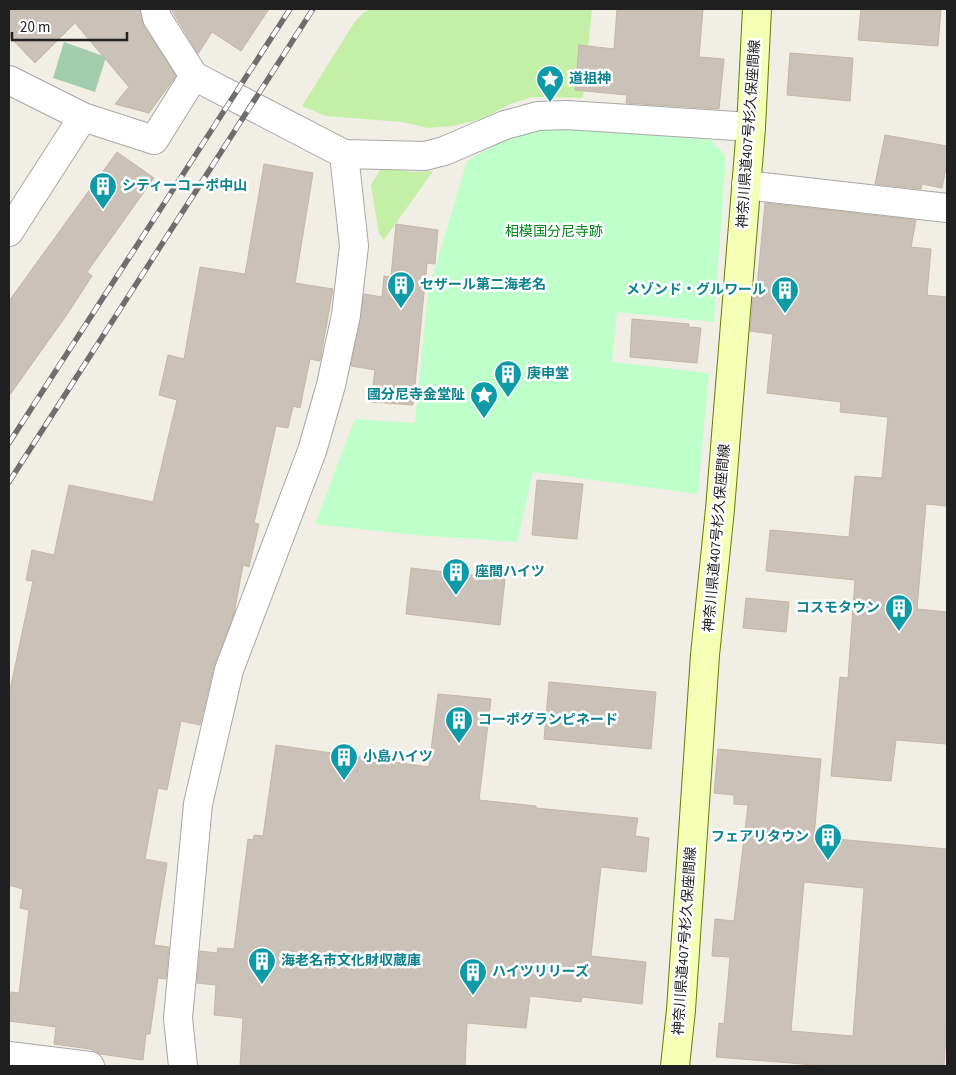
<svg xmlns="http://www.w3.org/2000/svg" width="956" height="1075" font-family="'Source Sans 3','Noto Sans JP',sans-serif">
<rect width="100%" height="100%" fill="#f1eee5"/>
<!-- grass -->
<path fill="#c3f0a6" d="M 370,9 L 592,9 L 583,98 L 533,97 L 510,104 L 482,119 L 453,126 L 428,128 L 402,122 L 326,116 L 302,106 L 354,23 L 363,13 Z
M 386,168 L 411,172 L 433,171 L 384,240 L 379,234 L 371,185 L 380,170 Z"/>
<!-- cemetery -->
<path fill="#a4cdae" d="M 64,42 L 106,57 L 95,92 L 53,78 Z"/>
<!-- park -->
<path fill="#beffca" d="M 543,127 L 711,140 L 726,156 L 714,322 L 617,312 L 612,362 L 709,373 L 698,494 L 533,472 L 517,542 L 415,535 L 315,524 L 355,419 L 415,423 L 428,292 L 467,161 L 512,136 Z"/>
<!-- building -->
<path fill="#cac1b8" stroke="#c5b6a6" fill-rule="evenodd" d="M 9,9 L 140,9 L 144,26 L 176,76 L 149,113 L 115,104 L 129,87 L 75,23 L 35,63 L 9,36 Z
M 171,9 L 269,9 L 241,51 L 212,32 L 198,54 Z
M 617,9 L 703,9 L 699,57 L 724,59 L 719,109 L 626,103 L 627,95 L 575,90 L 579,45 L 614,49 Z
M 861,9 L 941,9 L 938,46 L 858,40 Z
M 790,53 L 853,58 L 850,101 L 787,95 Z
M 885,135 L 947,146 L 947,163 L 942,188 L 922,184 L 921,189 L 875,184 Z
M 117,152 L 154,178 L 87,272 L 92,276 L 68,313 L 9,396 L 9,301 Z
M 264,164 L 313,173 L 295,283 L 333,289 L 320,361 L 310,359 L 300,408 L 293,406 L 288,428 L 276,426 L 254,523 L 259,524 L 249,567 L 243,565 L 234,614 L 214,666 L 200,725 L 181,721 L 167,790 L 158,788 L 145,859 L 167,863 L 154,945 L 169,947 L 166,979 L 158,978 L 150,1034 L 146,1034 L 143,1060 L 100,1054 L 90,1049 L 54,1044 L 56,1027 L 9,1021 L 11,992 L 19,993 L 29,910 L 20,908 L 23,889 L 9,885 L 9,695 L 33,581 L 26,580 L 32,550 L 54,555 L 69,485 L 153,502 L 177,400 L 159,395 L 168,355 L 184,359 L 200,267 L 245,274 Z
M 765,203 L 916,220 L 911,247 L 931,249 L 927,295 L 947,297 L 947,506 L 926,504 L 917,609 L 947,612 L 947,744 L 896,740 L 891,781 L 831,776 L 840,677 L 848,678 L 855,580 L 766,571 L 770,530 L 849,537 L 855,476 L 882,478 L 888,417 L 840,412 L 841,402 L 767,393 L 773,334 L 750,331 L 754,286 L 757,287 Z
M 396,224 L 438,230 L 435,264 L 427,263 L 413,405 L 371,402 L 375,370 L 351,366 L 364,294 L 382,297 L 384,276 L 391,277 Z
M 632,319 L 689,324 L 689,327 L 701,328 L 697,363 L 630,357 Z
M 537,480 L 583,484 L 577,539 L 532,535 Z
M 411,568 L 505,579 L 500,625 L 406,614 Z
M 746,598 L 789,602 L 786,632 L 743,628 Z
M 549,682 L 656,692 L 651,749 L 544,739 Z
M 438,694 L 491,699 L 479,800 L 536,806 L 536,808 L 638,818 L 635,836 L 649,838 L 646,872 L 601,867 L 591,956 L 646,962 L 642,1004 L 582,997 L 581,1002 L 530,996 L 526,1028 L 467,1023 L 465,1066 L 240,1066 L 243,1018 L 214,1015 L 216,985 L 197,983 L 200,951 L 217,953 L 218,948 L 234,949 L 248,839 L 253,840 L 254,835 L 263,836 L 276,745 L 429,767 Z
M 718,749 L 821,759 L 814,837 L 947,849 L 947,1017 L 944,1066 L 827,1066 L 716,1057 L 719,1023 L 724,1024 L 730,957 L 712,956 L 715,919 L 734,921 L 748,805 L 734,804 L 734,795 L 714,793 ZM 804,882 L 864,888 L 853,1036 L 791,1031 Z"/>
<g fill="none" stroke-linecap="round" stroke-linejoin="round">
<!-- minor casing -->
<g stroke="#a7a7a7" stroke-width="30">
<path id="minor" d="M 155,9 L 157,18 L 194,76 L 344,154 L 425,156 L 444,151 L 505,125 L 538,116 L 567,115 L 751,127
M 9,80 L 83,117 L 154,140 L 194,76
M 746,185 L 947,208
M 9,232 L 83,117
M 9,1056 L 90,1066
M 183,1066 L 178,1018 L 198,804 L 229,670 L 312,451 L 331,385 L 346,315 L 354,246 L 344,154"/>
</g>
<!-- secondary casing -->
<g stroke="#637d00" stroke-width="30">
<path id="secondary" d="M 675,1066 L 681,1010 L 705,655 L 720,509 L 751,127 L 757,9"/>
</g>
<!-- minor -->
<use href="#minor" stroke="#fff" stroke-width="28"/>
<!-- secondary -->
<use href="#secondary" stroke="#f4ffb5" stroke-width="28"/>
<!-- rail casing -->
<g stroke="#6e6e6e" stroke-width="5.5">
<path id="rail" d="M 9,443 L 290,9
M 9,482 L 313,9"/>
</g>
<!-- rail -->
<use href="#rail" stroke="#fff" stroke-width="4" stroke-dasharray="11" stroke-linecap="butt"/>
</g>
<!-- icons -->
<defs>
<g id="sight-pin" transform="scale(1.4375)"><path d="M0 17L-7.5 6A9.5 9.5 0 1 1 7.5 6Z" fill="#0f9aa8" stroke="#fff"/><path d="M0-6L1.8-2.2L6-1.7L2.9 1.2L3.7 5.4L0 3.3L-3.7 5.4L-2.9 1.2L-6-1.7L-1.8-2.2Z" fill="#fff"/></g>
<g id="building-pin" transform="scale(1.4375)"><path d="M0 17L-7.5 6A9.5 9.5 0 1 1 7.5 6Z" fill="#0f9aa8" stroke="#fff"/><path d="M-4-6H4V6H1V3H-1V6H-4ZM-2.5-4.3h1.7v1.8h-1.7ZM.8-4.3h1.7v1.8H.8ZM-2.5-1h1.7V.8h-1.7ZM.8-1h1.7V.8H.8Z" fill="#fff"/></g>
</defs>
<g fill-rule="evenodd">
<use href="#sight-pin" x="550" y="79"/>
<use href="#building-pin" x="103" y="186"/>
<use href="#building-pin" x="401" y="285"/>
<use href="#building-pin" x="785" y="290"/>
<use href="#building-pin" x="508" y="374"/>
<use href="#sight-pin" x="484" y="395"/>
<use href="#building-pin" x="456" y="572"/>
<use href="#building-pin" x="899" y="608"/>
<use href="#building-pin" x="459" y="720"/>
<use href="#building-pin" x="344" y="757"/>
<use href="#building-pin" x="828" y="837"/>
<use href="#building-pin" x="262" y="961"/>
<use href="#building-pin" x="473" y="972"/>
</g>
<g text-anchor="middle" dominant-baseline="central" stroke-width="5" stroke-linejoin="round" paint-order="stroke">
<!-- culture labels -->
<g font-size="14" font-weight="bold" fill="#0d838f" stroke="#fff" text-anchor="start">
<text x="569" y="79">道祖神</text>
<text x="122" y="186">シティーコーポ中山</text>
<text x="420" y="285">セザール第二海老名</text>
<text x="766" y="290" text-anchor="end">メゾンド・グルワール</text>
<text x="527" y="374">庚申堂</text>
<text x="465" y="395" text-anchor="end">國分尼寺金堂阯</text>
<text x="475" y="572">座間ハイツ</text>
<text x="880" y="608" text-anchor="end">コスモタウン</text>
<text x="478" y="720">コーポグランピネード</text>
<text x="363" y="757">小島ハイツ</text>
<text x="809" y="837" text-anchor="end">フェアリタウン</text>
<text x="281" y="961">海老名市文化財収蔵庫</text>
<text x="492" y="972">ハイツリリーズ</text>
</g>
<!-- street labels -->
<g font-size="14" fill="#202020" stroke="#fff">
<text transform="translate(749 134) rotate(-86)">神奈川県道407号杉久保座間線</text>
<text transform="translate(717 538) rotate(-85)">神奈川県道407号杉久保座間線</text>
<text transform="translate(685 941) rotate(-86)">神奈川県道407号杉久保座間線</text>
</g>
<!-- park labels -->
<g font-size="14" fill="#01851a" stroke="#fff">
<text x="554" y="232">相模国分尼寺跡</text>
</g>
</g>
<!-- border -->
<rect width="956" height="1075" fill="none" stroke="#202020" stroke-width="20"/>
<!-- scale -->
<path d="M12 32v8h115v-8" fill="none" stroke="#202020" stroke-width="2.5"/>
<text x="20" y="32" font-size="15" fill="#202020" stroke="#ffffff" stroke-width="4" paint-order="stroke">20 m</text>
</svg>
